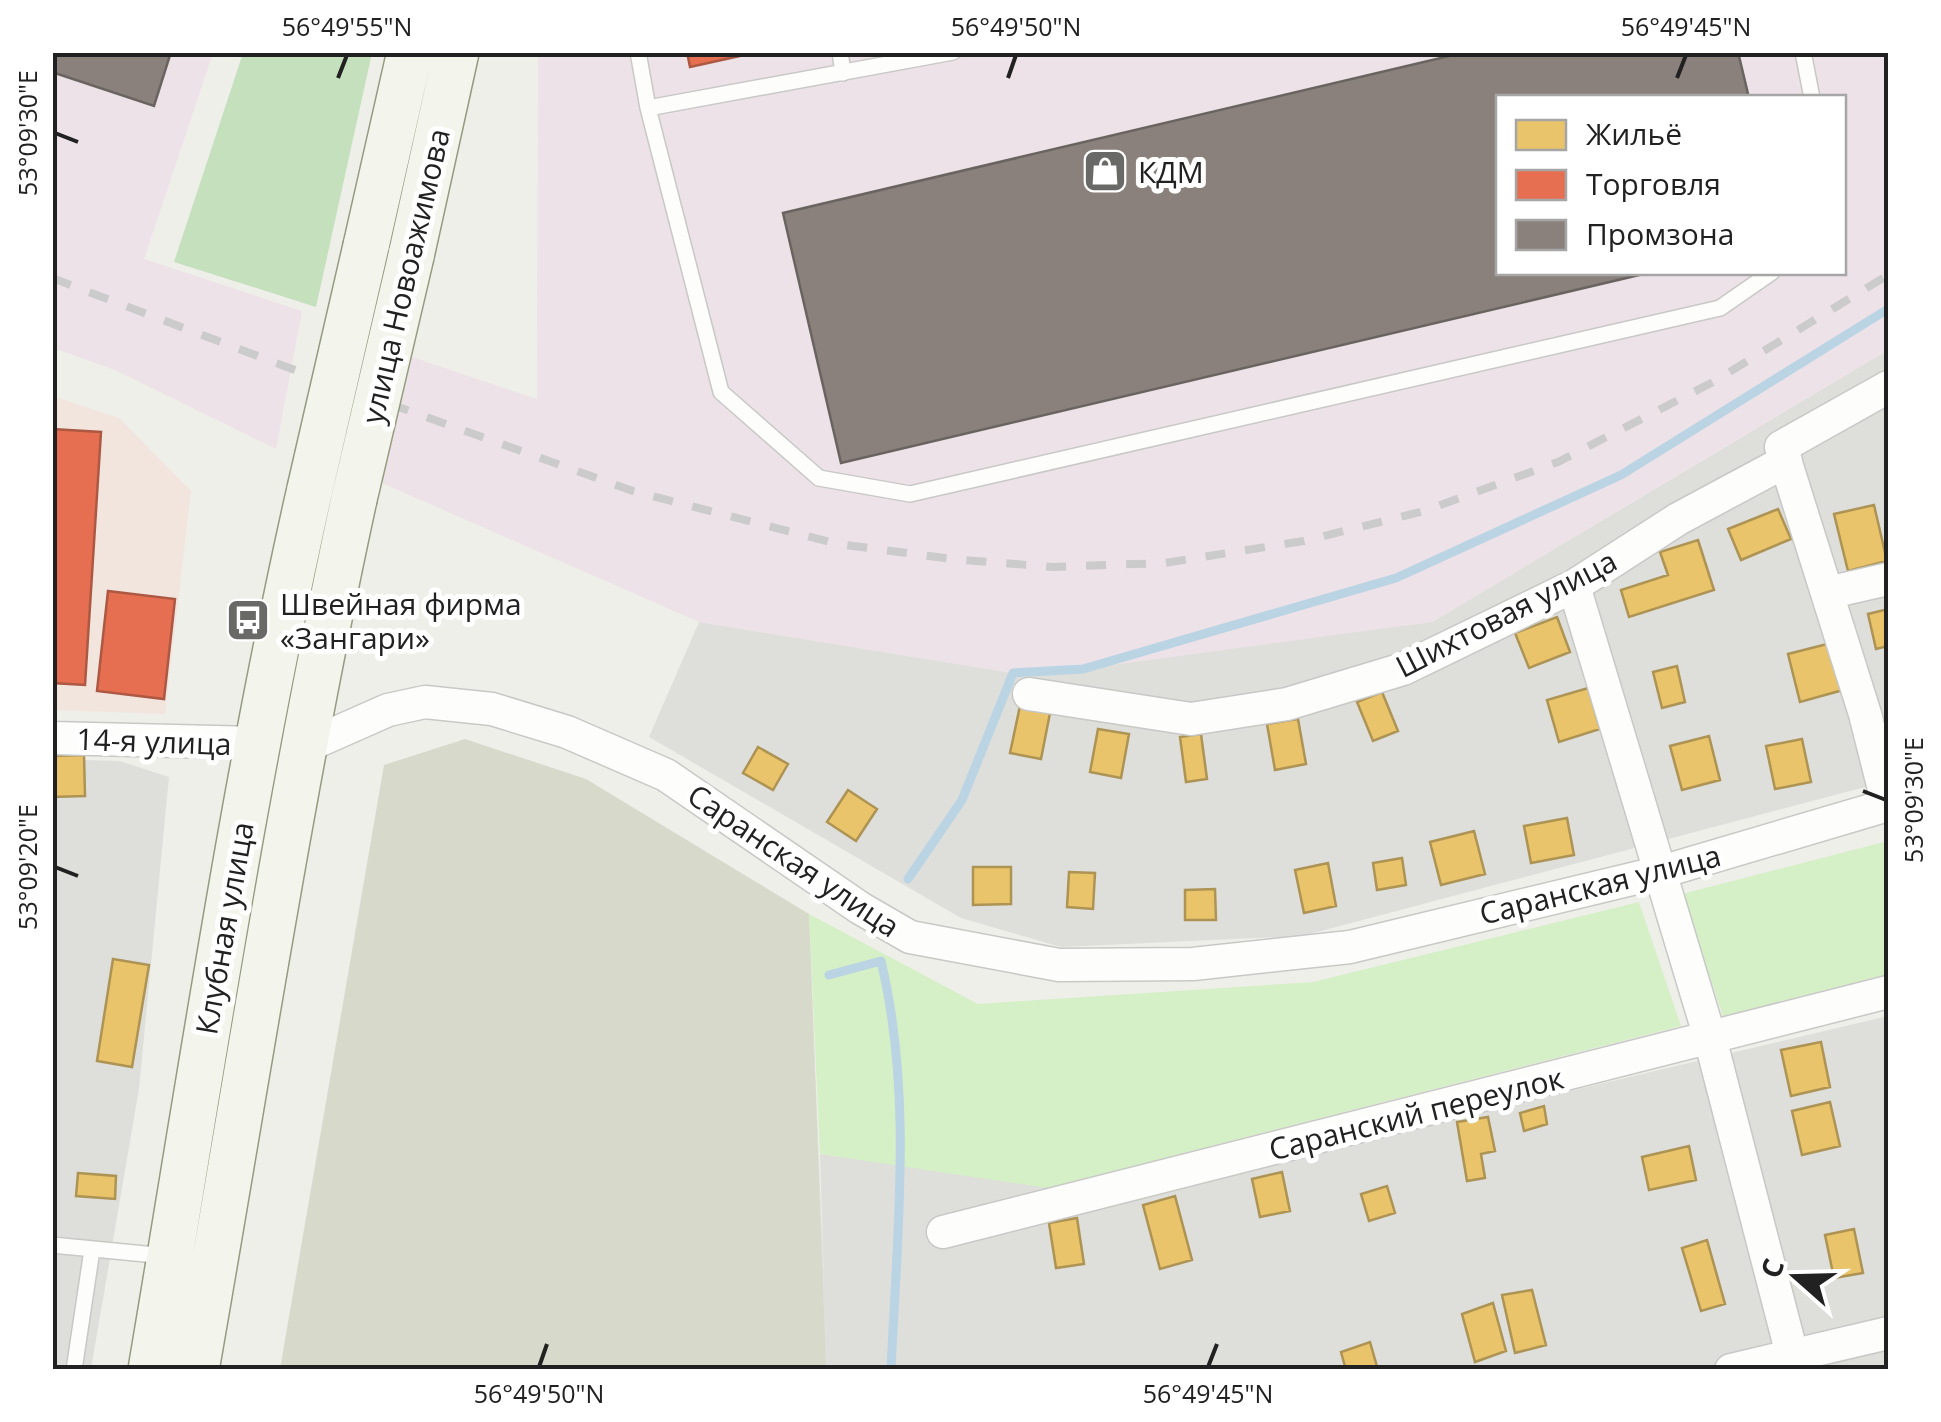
<svg xmlns="http://www.w3.org/2000/svg" width="1941" height="1422" font-family="'Open Sans',sans-serif">
<rect width="100%" height="100%" fill="#efefea"/>
<!-- residential -->
<path fill="#dededb" d="M 1888,350 L 1888,781 L 1302,936 L 1061,947 L 961,918 L 649,737 L 699,622 L 1013,673 L 1432,622 Z
M 465,739 L 809,914 L 824,1288 L 820,1154 L 1123,1196 L 1888,1016 L 1888,1369 L 372,1370 Z
M 53,759 L 120,761 L 169,777 L 139,1089 L 91,1369 L 53,1370 Z"/>
<!-- commercial -->
<path fill="#f1e5de" d="M 53,396 L 119,418 L 191,491 L 165,714 L 53,710 Z"/>
<!-- industrial -->
<path fill="#ede2e7" fill-rule="evenodd" d="M 53,53 L 213,53 L 144,259 L 302,311 L 276,449 L 115,370 L 53,348 Z
M 538,53 L 1888,53 L 1888,350 L 1432,622 L 1083,669 L 1013,673 L 699,622 L 382,483 L 412,357 L 537,399 ZM 1498,98 L 1844,98 L 1844,272 L 1498,272 Z"/>
<!-- construction -->
<path fill="#d7d9cb" d="M 465,739 L 586,779 L 809,914 L 826,1369 L 280,1369 L 384,765 Z"/>
<!-- grass -->
<path fill="#d5efc6" d="M 1888,841 L 1888,974 L 1723,1016 L 1682,894 Z
M 1639,902 L 1681,1026 L 1047,1188 L 820,1154 L 809,914 L 978,1004 L 1313,982 Z"/>
<!-- forest -->
<path fill="#c4e0bd" d="M 243,53 L 372,53 L 316,307 L 174,262 Z"/>
<!-- homes -->
<path fill="#e9c46a" stroke="#ad9354" stroke-width="2.5" d="M 1874,505 L 1887,561 L 1848,571 L 1834,514 Z
M 1778,509 L 1791,539 L 1741,560 L 1728,529 Z
M 1698,540 L 1714,590 L 1629,617 L 1621,590 L 1668,575 L 1660,552 Z
M 1888,609 L 1888,646 L 1876,649 L 1868,614 Z
M 1557,617 L 1570,652 L 1529,668 L 1515,633 Z
M 1831,643 L 1843,690 L 1800,702 L 1788,654 Z
M 1677,666 L 1685,702 L 1662,708 L 1653,672 Z
M 1588,688 L 1600,729 L 1559,742 L 1547,700 Z
M 1382,692 L 1398,731 L 1373,741 L 1357,702 Z
M 1021,701 L 1051,708 L 1041,759 L 1010,753 Z
M 1298,719 L 1306,764 L 1275,770 L 1267,724 Z
M 1098,729 L 1129,734 L 1121,778 L 1090,772 Z
M 1201,734 L 1207,779 L 1186,782 L 1180,737 Z
M 1709,736 L 1720,780 L 1682,790 L 1670,746 Z
M 1802,739 L 1811,782 L 1775,789 L 1766,746 Z
M 758,747 L 788,764 L 773,790 L 743,773 Z
M 84,755 L 85,796 L 52,797 L 52,756 Z
M 848,790 L 877,809 L 856,841 L 827,822 Z
M 1567,818 L 1574,855 L 1531,863 L 1524,826 Z
M 1474,831 L 1485,874 L 1441,885 L 1430,842 Z
M 1402,858 L 1406,885 L 1377,890 L 1373,863 Z
M 1328,863 L 1336,906 L 1304,913 L 1295,870 Z
M 973,867 L 1011,867 L 1011,904 L 973,905 Z
M 1069,872 L 1095,873 L 1093,909 L 1067,907 Z
M 1215,889 L 1216,920 L 1185,920 L 1185,890 Z
M 113,959 L 149,965 L 132,1067 L 97,1061 Z
M 1821,1042 L 1830,1087 L 1791,1096 L 1781,1050 Z
M 1830,1102 L 1840,1146 L 1802,1155 L 1792,1111 Z
M 1544,1106 L 1547,1124 L 1524,1131 L 1520,1113 Z
M 1488,1117 L 1495,1151 L 1481,1154 L 1485,1178 L 1467,1181 L 1457,1122 Z
M 1689,1146 L 1696,1180 L 1649,1190 L 1642,1157 Z
M 1282,1172 L 1290,1211 L 1260,1217 L 1252,1179 Z
M 78,1173 L 116,1176 L 115,1199 L 76,1196 Z
M 1387,1186 L 1395,1213 L 1369,1221 L 1361,1194 Z
M 1175,1196 L 1192,1260 L 1160,1269 L 1143,1205 Z
M 1077,1218 L 1084,1264 L 1056,1268 L 1049,1223 Z
M 1854,1229 L 1863,1273 L 1834,1278 L 1825,1235 Z
M 1707,1240 L 1725,1304 L 1701,1311 L 1682,1248 Z
M 1532,1290 L 1546,1345 L 1515,1353 L 1502,1295 Z
M 1493,1303 L 1506,1351 L 1475,1362 L 1462,1314 Z
M 1370,1342 L 1378,1370 L 1346,1370 L 1341,1352 Z"/>
<!-- shops -->
<path fill="#e76f51" stroke="#ac5843" stroke-width="2.5" d="M 687,52 L 758,52 L 690,67 Z
M 52,429 L 101,432 L 85,685 L 52,683 Z
M 108,591 L 175,599 L 164,699 L 97,691 Z"/>
<!-- industry -->
<path fill="#8a817c" stroke="#6a6461" stroke-width="2.5" d="M 52,52 L 171,52 L 154,106 L 52,72 Z
M 1466,52 L 1738,52 L 1749,98 L 1498,98 L 1498,272 L 1652,272 L 841,463 L 783,213 Z"/>
<g fill="none" stroke-linecap="round" stroke-linejoin="round">
<!-- stream -->
<path stroke="#bad4e4" stroke-width="9" d="M 908,879 L 962,800 L 1013,673 L 1083,669 L 1396,578 L 1621,475 L 1888,309
M 829,975 L 881,961 C 913,1094 897,1234 891,1370"/>
<!-- lane casing -->
<g stroke="#c8c8c6" stroke-width="18">
<path id="lane" d="M 638,52 L 648,108 L 721,392 L 819,478 L 910,494 L 1720,308 L 1772,272
M 840,52 L 843,73
M 1803,52 L 1812,98
M 648,108 L 953,52
M 52,1245 L 166,1256
M 74,1370 L 92,1250"/>
</g>
<!-- street casing -->
<g stroke="#c8c8c6" stroke-width="35">
<path id="street" d="M 1574,586 L 1710,1038 L 1796,1370
M 1827,593 L 1888,579
M 1029,694 L 1191,719 L 1287,704 L 1403,669 L 1574,586 L 1678,519 L 1786,461
M 52,738 L 256,743
M 302,748 L 388,710 L 425,702 L 492,709 L 567,732 L 666,775 L 860,908 L 910,937 L 1059,965 L 1193,964 L 1350,947 L 1661,872 L 1888,805
M 1888,805 L 1865,714 L 1781,447 L 1888,387
M 943,1232 L 1888,992
M 1731,1370 L 1888,1333"/>
</g>
<!-- secondary casing -->
<g stroke="#949b80" stroke-width="48">
<path id="secondary" d="M 366,246 L 410,52
M 411,256 L 456,52
M 151,1370 C 201,1075 244,780 310,489
M 196,1370 C 247,1079 291,788 354,499"/>
</g>
<!-- lane -->
<use href="#lane" stroke="#fdfdfc" stroke-width="15"/>
<!-- street -->
<use href="#street" stroke="#fdfdfc" stroke-width="32"/>
<!-- secondary -->
<use href="#secondary" stroke="#f3f5ec" stroke-width="45"/>
<!-- rail -->
<path stroke="#cbcbcb" stroke-width="8" stroke-dasharray="20 20" stroke-linecap="butt" d="M 52,278 L 284,366 L 633,491 L 838,544 L 952,559 L 1053,567 L 1164,563 L 1304,541 L 1424,511 L 1558,462 L 1713,382 L 1888,275"/>
<!-- secondary-bridge casing -->
<g stroke="#949b80" stroke-width="48" stroke-linecap="butt">
<path id="secondary-bridge" d="M 310,489 L 366,246
M 354,499 L 411,256"/>
</g>
<!-- secondary-bridge -->
<use href="#secondary-bridge" stroke="#f3f5ec" stroke-width="45"/>
</g>
<!-- ticks -->
<path fill="none" stroke="#212121" stroke-width="4" d="M 338,78 L 347,55M 1008,78 L 1016,55M 1677,78 L 1686,55M 55,133 L 78,142M 1863,791 L 1886,800M 55,867 L 78,876M 539,1367 L 547,1344M 1208,1367 L 1217,1344"/>
<!-- icons -->
<defs>
<g id="shop-square" transform="scale(2.25)"><rect x="-9" y="-9" width="18" height="18" rx="4" fill="#696967" stroke="#fff"/><path d="M-5-2.5h2.3a2.7 3.5 0 0 1 5.4 0H5L5.5 6h-11ZM-1.5-2.5h3a1.5 2.3 0 0 0-3 0Z" fill="#fff"/></g>
<g id="bus-square" transform="scale(2.25)"><rect x="-9" y="-9" width="18" height="18" rx="4" fill="#696967" stroke="#fff"/><path d="M-5-6H5V4H4V6H2V4H-2V6H-4V4H-5ZM-3.5-4V0h7V-4ZM-3.5 1.2v1.5H-2V1.2ZM2 1.2v1.5H3.5V1.2Z" fill="#fff"/></g>
</defs>
<g fill-rule="evenodd">
<use href="#shop-square" x="1105" y="171"/>
<use href="#bus-square" x="248" y="620"/>
</g>
<g text-anchor="middle" dominant-baseline="central" stroke-width="10" stroke-linejoin="round" paint-order="stroke">
<!-- poi labels -->
<g font-size="30" fill="#212121" stroke="#fff" text-anchor="start">
<text x="1138" y="171">КДМ</text>
<text x="280" y="603">Швейная фирма<tspan x="280" dy="34">«Зангари»</tspan></text>
</g>
<!-- street labels -->
<g font-size="30" fill="#212121" stroke="#fff">
<text transform="translate(405 276) rotate(-77)">улица Новоажимова</text>
<text transform="translate(1506 613) rotate(-27)">Шихтовая улица</text>
<text transform="translate(154 741) rotate(2)">14-я улица</text>
<text transform="translate(794 860) rotate(34)">Саранская улица</text>
<text transform="translate(1600 884) rotate(-14)">Саранская улица</text>
<text transform="translate(224 928) rotate(-80)">Клубная улица</text>
<text transform="translate(1416 1113) rotate(-14)">Саранский переулок</text>
</g>
</g>
<!-- border -->
<rect width="1941" height="1422" fill="none" stroke="#ffffff" stroke-width="110"/>
<!-- legend -->
<rect x="1496" y="95" width="350" height="180" fill="#ffffff" stroke="#a6a6a6" stroke-width="2.5"/>
<rect x="1516" y="120" width="50" height="30" fill="#e9c46a" stroke="#a6a6a6" stroke-width="2.5"/>
<text x="1586" y="145" font-size="30" fill="#212121">Жильё</text>
<rect x="1516" y="170" width="50" height="30" fill="#e76f51" stroke="#a6a6a6" stroke-width="2.5"/>
<text x="1586" y="195" font-size="30" fill="#212121">Торговля</text>
<rect x="1516" y="220" width="50" height="30" fill="#8a817c" stroke="#a6a6a6" stroke-width="2.5"/>
<text x="1586" y="245" font-size="30" fill="#212121">Промзона</text>
<!-- north arrow -->
<g transform="translate(1796 1277) rotate(290)" stroke="#ffffff" stroke-width="8" paint-order="stroke">
<path d="M0-8L18 38L0 25L-18 38Z" fill="#212121"/>
<text y="-15" font-size="28" font-weight="bold" text-anchor="middle" fill="#212121">С</text>
</g>
<rect x="55" y="55" width="1831" height="1312" fill="none" stroke="#212121" stroke-width="4"/>
<g font-size="25" text-anchor="middle" fill="#212121">
<text x="347" y="36">56°49'55"N</text>
<text x="1016" y="36">56°49'50"N</text>
<text x="1686" y="36">56°49'45"N</text>
<text transform="translate(28 133) rotate(-90)" y="9">53°09'30"E</text>
<text transform="translate(1914 800) rotate(-90)" y="9">53°09'30"E</text>
<text transform="translate(28 867) rotate(-90)" y="9">53°09'20"E</text>
<text x="539" y="1403">56°49'50"N</text>
<text x="1208" y="1403">56°49'45"N</text>
</g>
</svg>
